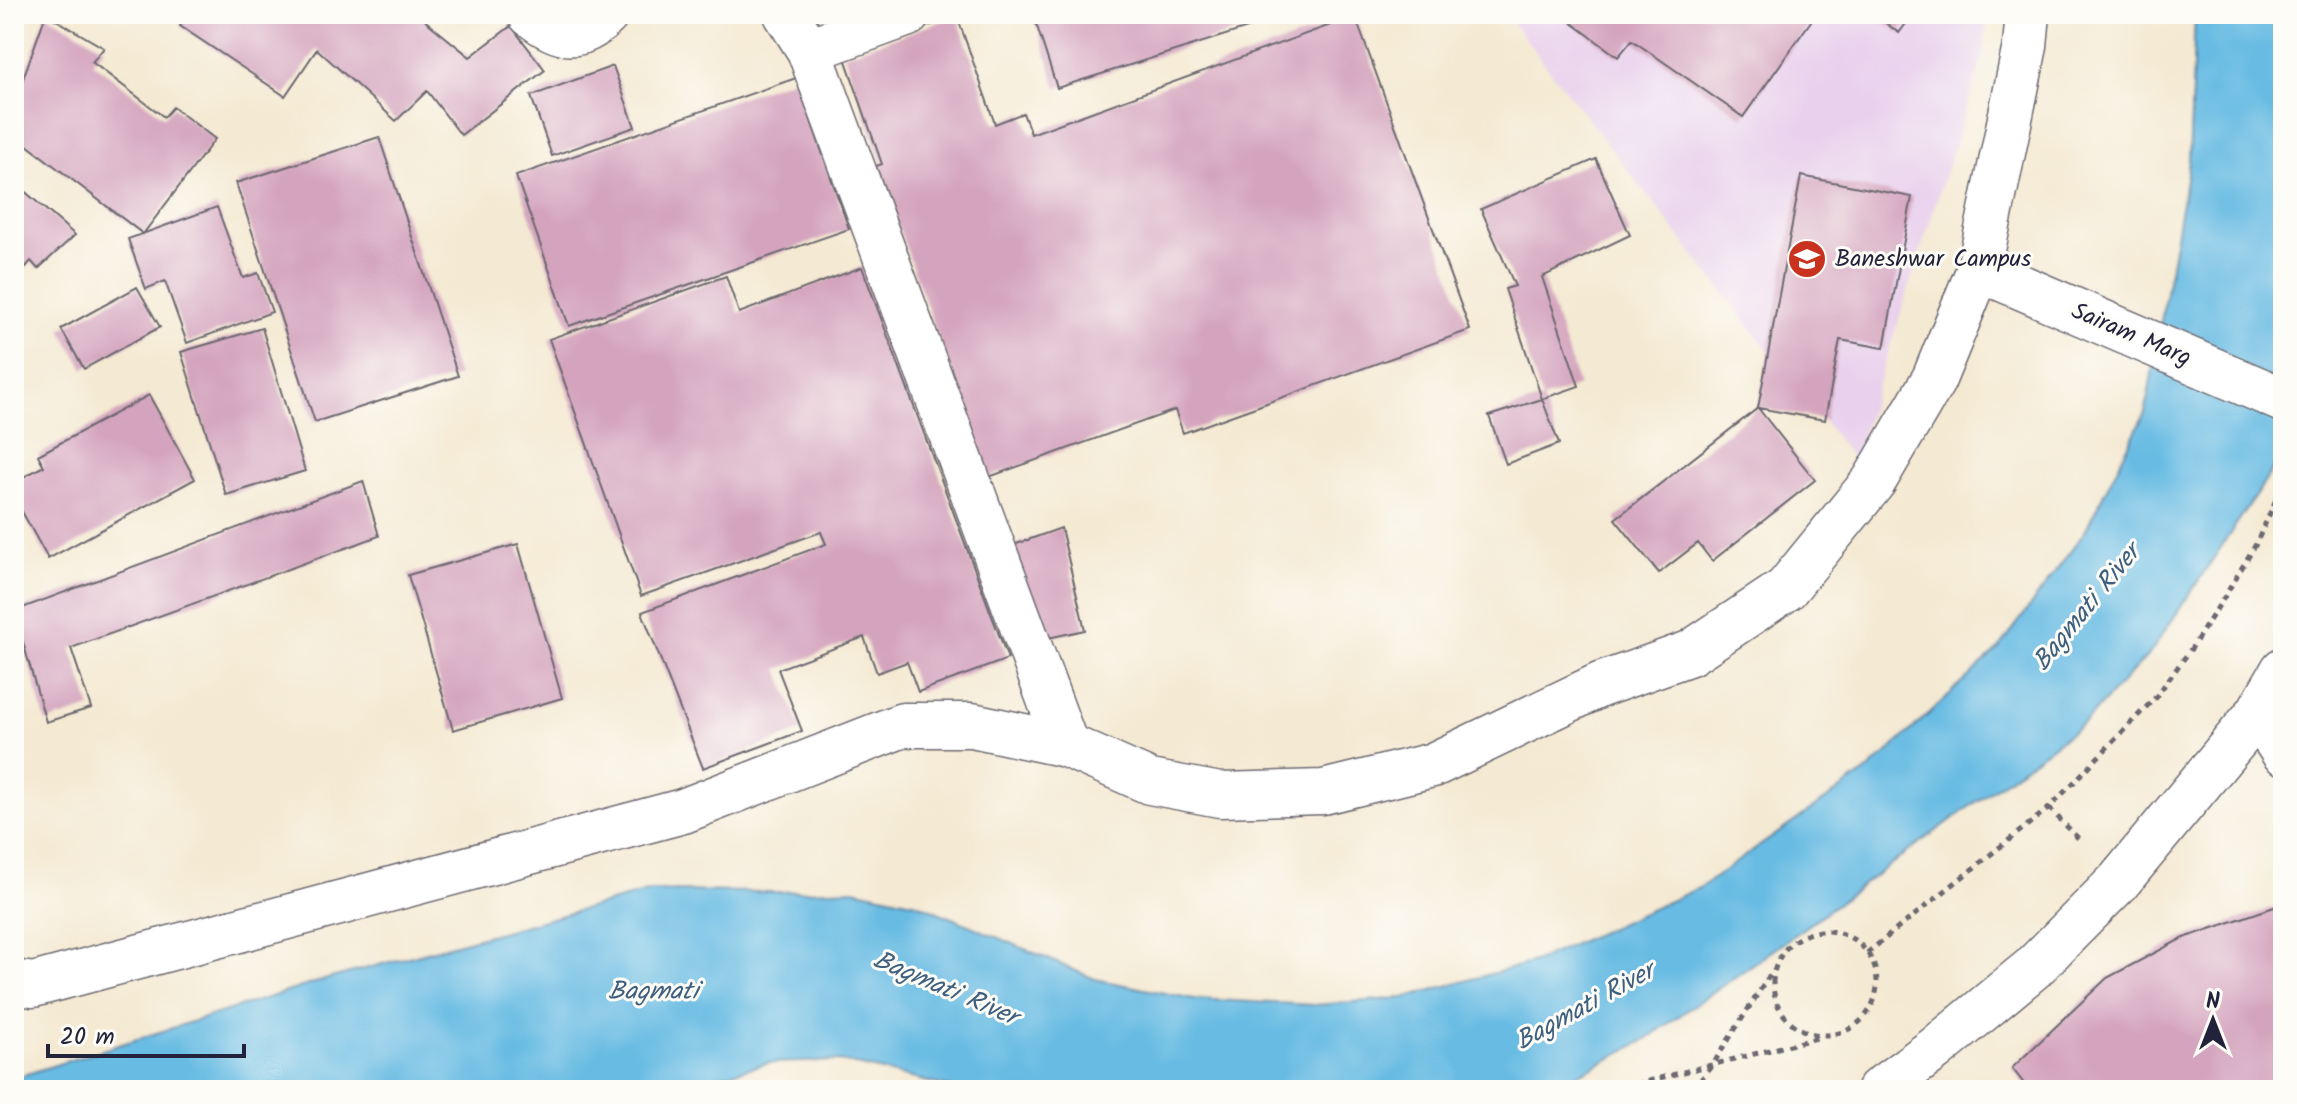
<svg xmlns="http://www.w3.org/2000/svg" width="2297" height="1104" font-family="Kalam,sans-serif">
<rect width="100%" height="100%" fill="#fdfcf7"/>
<filter id="ink" filterUnits="userSpaceOnUse"><feTurbulence type="fractalNoise" baseFrequency=".0125" numOctaves="2"/><feDisplacementMap in="SourceGraphic" scale="16" xChannelSelector="R" yChannelSelector="G"/><feConvolveMatrix kernelMatrix="1 2 1 2 8 2 1 2 1" color-interpolation-filters="sRGB"/></filter>
<filter id="wash" filterUnits="userSpaceOnUse"><feTurbulence type="fractalNoise" baseFrequency=".006" numOctaves="4" result="noise"/><feDisplacementMap in="SourceGraphic" scale="32" xChannelSelector="R" yChannelSelector="G"/><feGaussianBlur stdDeviation="1.8" result="paint"/><feColorMatrix in="noise" values="0 0 0 0 0 0 0 0 0 0 0 0 0 0 0 0 0 1.4 0 .05"/><feComposite in="paint" operator="in"/></filter>
<g filter="url(#wash)">
<rect width="100%" height="100%" fill="#f4e9d2"/>
<!-- built -->
<path fill="#e9d1ed" d="M 1506,14 L 1988,14 L 1982,58 L 1854,460 Z"/>
<!-- water -->
<path fill="#67bbe3" stroke="#446e8f" stroke-width="2" d="M 2195,14 L 2283,14 L 2282,456 L 2150,653 L 2085,722 L 1786,941 L 1642,1042 L 1548,1090 L 962,1090 L 840,1061 L 768,1063 L 666,1090 L 14,1090 L 14,1078 L 324,980 L 651,891 L 779,892 L 854,889 L 917,903 L 1095,979 L 1194,999 L 1315,1005 L 1403,998 L 1534,962 L 1701,887 L 1871,768 L 2000,647 L 2084,533 L 2145,413 L 2189,162 Z"/>
<g id="blocks">
<!-- building -->
<path fill="#d4a4be" d="M 46,14 L 104,48 L 92,62 L 164,117 L 173,107 L 215,139 L 143,234 L 14,135 L 14,104 Z
M 189,14 L 417,14 L 470,57 L 511,26 L 545,70 L 461,135 L 427,91 L 396,121 L 317,49 L 285,96 L 180,26 Z
M 1033,14 L 1289,14 L 1289,15 L 1057,88 Z
M 1560,14 L 1816,14 L 1743,117 L 1632,40 L 1618,57 Z
M 1874,14 L 1913,14 L 1899,33 Z
M 957,16 L 995,124 L 1023,113 L 1031,134 L 1355,16 L 1470,330 L 1183,433 L 1175,410 L 989,477 L 876,166 L 882,164 L 844,55 Z
M 613,66 L 635,127 L 552,156 L 531,96 Z
M 796,78 L 849,229 L 569,326 L 516,176 Z
M 379,137 L 458,376 L 315,422 L 236,183 Z
M 1596,159 L 1630,235 L 1542,277 L 1579,386 L 1542,399 L 1505,289 L 1515,286 L 1481,209 Z
M 1801,176 L 1912,197 L 1884,348 L 1840,340 L 1825,420 L 1758,408 Z
M 14,182 L 75,235 L 38,269 L 31,261 L 14,281 Z
M 217,207 L 243,278 L 258,273 L 272,312 L 187,343 L 165,281 L 146,289 L 128,239 Z
M 862,267 L 1008,659 L 918,692 L 907,662 L 877,673 L 864,637 L 778,669 L 802,731 L 703,768 L 642,612 L 826,544 L 821,532 L 641,596 L 549,339 L 726,276 L 739,313 Z
M 137,287 L 160,327 L 84,369 L 61,329 Z
M 262,328 L 305,471 L 226,495 L 181,352 Z
M 149,395 L 195,479 L 48,559 L 14,497 L 14,482 L 44,466 L 38,455 Z
M 1542,399 L 1559,444 L 1506,464 L 1489,416 Z
M 1758,408 L 1815,480 L 1712,561 L 1698,543 L 1659,573 L 1615,519 Z
M 363,481 L 379,536 L 71,648 L 91,708 L 46,722 L 14,611 Z
M 1061,528 L 1085,630 L 1034,641 L 1011,546 Z
M 518,544 L 562,698 L 453,730 L 408,575 Z
M 2283,904 L 2283,1090 L 2029,1090 L 2012,1068 L 2107,978 L 2181,939 Z"/>
</g>
</g>
<g filter="url(#ink)">
<use href="#blocks" fill-opacity="0" stroke="#6c6870" stroke-width="2"/>
<g fill="none" stroke-linecap="round" stroke-linejoin="round">
<!-- minor casing -->
<g stroke="#6c6870" stroke-width="47">
<path id="minor" d="M 530,14 C 559,38 580,42 607,14
M 786,14 L 809,50 L 1066,745
M 809,50 L 908,14
M 1979,269 L 2283,400
M 2258,713 L 2283,752
M 14,982 L 33,985 L 683,811 L 903,725 L 972,725 L 1066,745 L 1150,782 L 1220,795 L 1323,792 L 1433,765 L 1600,685 L 1690,653 L 1786,589 L 1874,481 L 1934,379 L 1979,269 L 2025,46 L 2028,14
M 1879,1090 L 1935,1049 L 2033,968 L 2119,881 L 2258,713 L 2283,670"/>
</g>
<!-- path -->
<path stroke="#6c6870" stroke-width="5" stroke-dasharray="6 6" stroke-linecap="butt" d="M 2049,808 L 2079,839
M1773 983a52 52 0 1 1 104 0a52 52 0 1 1-104 0Z
M 1867,953 L 2049,808 L 2155,698 L 2191,649 L 2225,596 L 2256,544 L 2283,484
M 1613,1090 L 1821,1037
M 1693,1090 L 1713,1064 L 1773,970"/>
<!-- minor -->
<use href="#minor" stroke="#fff" stroke-width="44"/>
</g>
</g>
<!-- icons -->
<defs>
<g id="university-disc" transform="scale(2)"><circle r="9.5" fill="#c8321e" stroke="#fdfcf7"/><path d="M0-5L7-2L0 1L-7-2ZM-4 1L0 2.5L4 1V4Q0 6-4 4Z" fill="#fff"/></g>
</defs>
<g fill-rule="evenodd">
<use href="#university-disc" x="1807" y="259"/>
</g>
<g text-anchor="middle" dominant-baseline="central" stroke-width="6" stroke-linejoin="round" paint-order="stroke">
<!-- poi labels -->
<g font-size="24" fill="#22223b" stroke="#fdfcf7" text-anchor="start">
<text x="1835" y="259">Baneshwar Campus</text>
</g>
<!-- street labels -->
<g font-size="24" fill="#22223b" stroke="#fdfcf7">
<text transform="translate(2131 335) rotate(23)">Sairam Marg</text>
</g>
<!-- water labels -->
<g font-size="26" font-style="italic" fill="#3e5f7e" stroke="#fdfcf7">
<text transform="translate(2087 608) rotate(-51)">Bagmati River</text>
<text transform="translate(945 989) rotate(23)">Bagmati River</text>
<text x="653" y="992">Bagmati</text>
<text transform="translate(1585 1007) rotate(-29)">Bagmati River</text>
</g>
</g>
<!-- margin -->
<rect width="2297" height="1104" fill="none" stroke="#fdfcf7" stroke-width="48"/>
<!-- north arrow -->
<g transform="translate(2213 1020)" stroke="#fdfcf7" stroke-width="6" paint-order="stroke">
<path d="M0-6L14 30L0 20L-14 30Z" fill="#22223b"/>
<text y="-12" font-size="22" font-weight="bold" text-anchor="middle" fill="#22223b">N</text>
</g>
<!-- scale -->
<path d="M48 1044v12h196v-12" fill="none" stroke="#22223b" stroke-width="4"/>
<text x="60" y="1044" font-size="24" fill="#22223b" stroke="#fdfcf7" stroke-width="6" paint-order="stroke">20 m</text>
</svg>
